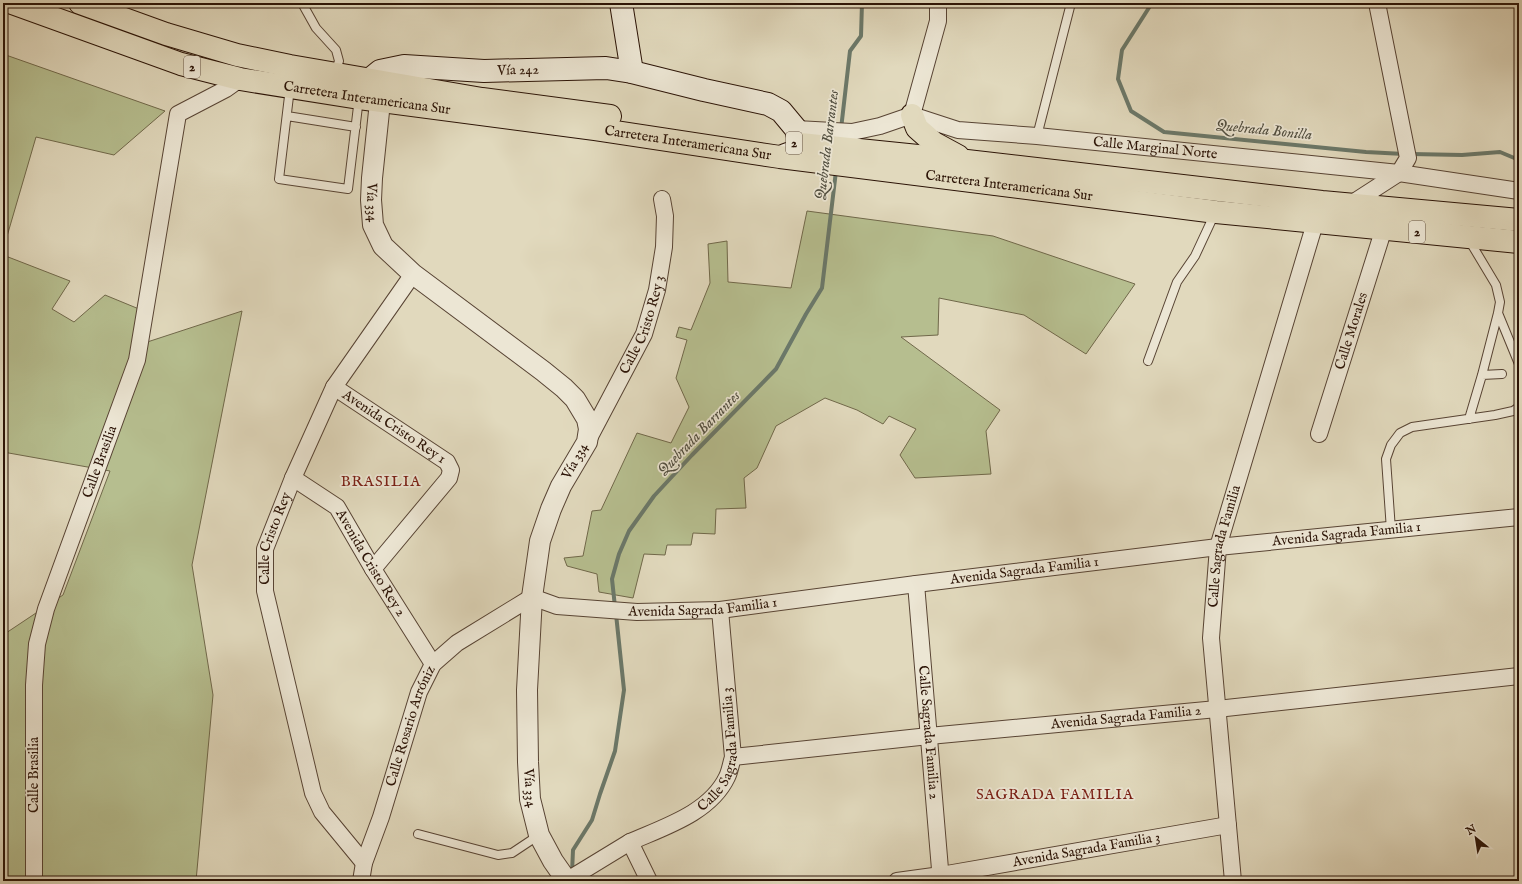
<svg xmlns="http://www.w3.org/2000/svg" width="1522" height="884" font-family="'IM FELL English',serif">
<rect width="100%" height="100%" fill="#e1d9bd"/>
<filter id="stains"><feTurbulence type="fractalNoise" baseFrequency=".005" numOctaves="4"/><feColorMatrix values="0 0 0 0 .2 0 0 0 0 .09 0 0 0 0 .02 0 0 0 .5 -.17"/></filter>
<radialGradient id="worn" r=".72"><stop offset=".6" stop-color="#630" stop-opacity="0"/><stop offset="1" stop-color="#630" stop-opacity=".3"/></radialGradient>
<!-- green -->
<path fill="#b6be8f" stroke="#70684a" d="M 3,54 L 165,111 L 114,155 L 36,137 L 3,250 Z
M 807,211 L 993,236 L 1135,284 L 1086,354 L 1024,315 L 939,298 L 938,335 L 901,337 L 1000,410 L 986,431 L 991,474 L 915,478 L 900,455 L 916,429 L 889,416 L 883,424 L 857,410 L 825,398 L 776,426 L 757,468 L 744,478 L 746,508 L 716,509 L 715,534 L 693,533 L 691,545 L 667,545 L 665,555 L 644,554 L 633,598 L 599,592 L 597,574 L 567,566 L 564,558 L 583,556 L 592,511 L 601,510 L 637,433 L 671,443 L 689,407 L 676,378 L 687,340 L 676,337 L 679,327 L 691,330 L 710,283 L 708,244 L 727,241 L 728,282 L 791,288 Z
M 3,255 L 70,281 L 52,309 L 74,322 L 105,295 L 139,309 L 132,347 L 242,311 L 192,565 L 213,695 L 196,881 L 3,881 L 3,635 L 63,595 L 110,471 L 3,452 Z"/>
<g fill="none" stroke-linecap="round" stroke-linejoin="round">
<!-- stream -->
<path stroke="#6b7869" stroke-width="4" d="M 1152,3 L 1122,50 L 1118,79 L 1131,111 L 1164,132 L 1366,152 L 1404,154
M 841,129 L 850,51 L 861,36 L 862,3
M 1411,154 L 1462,155 L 1500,152 L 1519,160
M 615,607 L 612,579 L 619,554 L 629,531 L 654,496 L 692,455 L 776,369 L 806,314 L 822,288 L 836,171
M 572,873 L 573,850 L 592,820 L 600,794 L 615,751 L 624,690 L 616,614"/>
<!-- service casing -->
<g stroke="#584434" stroke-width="10">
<path id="service" d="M 302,3 L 316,28 L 336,50 L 339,61 L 335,73
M 290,88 L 279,179 L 348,189 L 359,98
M 287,116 L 356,127
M 1037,136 L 1071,3
M 1469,240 L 1496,285 L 1500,302 L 1498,313 L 1482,375 L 1469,419
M 1498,313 L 1519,364
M 1148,361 L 1177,282 L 1195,256 L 1215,213
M 1482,375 L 1502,374
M 1391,530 L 1386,459 L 1391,445 L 1400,433 L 1412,427 L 1495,415 L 1513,411 L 1519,407
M 418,834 L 498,855 L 512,853 L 539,835"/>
</g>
<!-- minor casing -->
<g stroke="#584434" stroke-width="18">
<g id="minor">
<path d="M 912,115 L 938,21 L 938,3"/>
<path id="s1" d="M 796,129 L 852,132 L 880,126 L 912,115 L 958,130 L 1037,136 L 1399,173 L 1519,191"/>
<path d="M 1351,204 L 1399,173 L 1408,158 L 1377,3"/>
<path id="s2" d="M 334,387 L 447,462 L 451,470 L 449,478 L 373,569"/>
<path id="s3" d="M 1319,434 L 1384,228"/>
<path id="s4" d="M 588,440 L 644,334 L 657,290 L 664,247 L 665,216 L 662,199"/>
<path id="s5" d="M 293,478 L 337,507 L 373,569 L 433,664"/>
<path id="s6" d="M 916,584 L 941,881"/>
<path id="s7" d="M 733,757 L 929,736 L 1217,709 L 1519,676"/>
<path id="s8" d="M 364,863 L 322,812 L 313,793 L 265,591 L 265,549 L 293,478 L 334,387 L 413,274"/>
<path id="s9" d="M 34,881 L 34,685 L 37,644 L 46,609 L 137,360 L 178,114 L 226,89 L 240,79"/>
<path id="s10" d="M 361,881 L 364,863 L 381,817 L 419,692 L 433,664 L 457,643 L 532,597 L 557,606 L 637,612 L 720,610 L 916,584 L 1218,547 L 1519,517"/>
<path d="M 566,881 L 630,842"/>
<path id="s11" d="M 649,881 L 630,842 C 664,827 710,813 727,777 C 730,771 731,763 733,757 L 720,610"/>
<path id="s12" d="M 897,881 L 941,875 L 1228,825"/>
<path id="s13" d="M 1233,881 L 1211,638 L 1218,547 L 1318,213"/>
</g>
</g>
<!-- tertiary casing -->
<g stroke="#584434" stroke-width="22">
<g id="tertiary">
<path id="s14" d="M 380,102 L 372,178 L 371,200 L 373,225 L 383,246 L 413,274 L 543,371 L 564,388 L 575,399 L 587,419 L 589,429 L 587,442 L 561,486 L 551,509 L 540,541 L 532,597 L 527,690 L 528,762 L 530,799 L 539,835 L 553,861 L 567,881"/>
</g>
</g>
<!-- secondary casing -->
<g stroke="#2b1306" stroke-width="24">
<g id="secondary">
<path d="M 621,3 L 632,72"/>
<path id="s15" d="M 369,80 L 380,71 L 404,66 L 484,71 L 606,68 L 632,72 L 704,90 L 768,104 L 781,111 L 796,129 L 800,144 L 799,148 L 796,151 L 785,155"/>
</g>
</g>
<!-- trunk casing -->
<g stroke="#2b1306" stroke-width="24">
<g id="trunk">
<path id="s16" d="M 12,3 L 181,64 L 240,79 L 359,98 L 595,129 L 780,157 L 1216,212 L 1519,242"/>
<path d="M 80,3 L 166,34 L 237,55 L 290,66 L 482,99 L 610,116"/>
<path d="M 912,115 L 917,128 L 934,143 L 958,156"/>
<path d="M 800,144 L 967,161 L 1322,202 L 1519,220"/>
</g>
</g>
<!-- service -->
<use href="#service" stroke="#ece6d4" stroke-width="8"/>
<!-- minor -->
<use href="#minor" stroke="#ece6d4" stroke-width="16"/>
<!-- tertiary -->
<use href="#tertiary" stroke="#ece6d4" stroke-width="20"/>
<!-- secondary -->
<use href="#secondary" stroke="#ece6d4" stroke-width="22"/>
<!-- trunk -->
<use href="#trunk" stroke="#e1d9bd" stroke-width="22"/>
</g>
<g text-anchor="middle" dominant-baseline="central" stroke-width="3.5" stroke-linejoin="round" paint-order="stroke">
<!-- shield labels -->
<g fill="#ece6d4" stroke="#655244" stroke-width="1">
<rect x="184" y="56" width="16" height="22" rx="3"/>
<rect x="786" y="132" width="16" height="22" rx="3"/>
<rect x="1409" y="221" width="16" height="22" rx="3"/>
</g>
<g font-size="13" font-weight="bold" fill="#2b1306">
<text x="192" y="67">2</text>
<text x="794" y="143">2</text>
<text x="1417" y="232">2</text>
</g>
<!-- street labels -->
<g font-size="14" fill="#2b1306" stroke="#ece6d4">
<text stroke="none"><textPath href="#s15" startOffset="153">Vía 242</textPath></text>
<text stroke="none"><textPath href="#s16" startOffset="369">Carretera Interamericana Sur</textPath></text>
<text stroke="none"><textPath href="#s16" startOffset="693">Carretera Interamericana Sur</textPath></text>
<text stroke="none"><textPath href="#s1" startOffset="365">Calle Marginal Norte</textPath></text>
<text stroke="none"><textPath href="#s16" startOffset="1017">Carretera Interamericana Sur</textPath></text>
<text stroke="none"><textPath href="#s14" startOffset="101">Vía 334</textPath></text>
<text stroke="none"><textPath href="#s4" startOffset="128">Calle Cristo Rey 3</textPath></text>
<text stroke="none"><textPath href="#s3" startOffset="108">Calle Morales</textPath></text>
<text stroke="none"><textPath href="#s2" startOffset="72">Avenida Cristo Rey 1</textPath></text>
<text transform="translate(575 461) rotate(-61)">Vía 334</text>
<text stroke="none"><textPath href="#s9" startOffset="430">Calle Brasilia</textPath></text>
<text stroke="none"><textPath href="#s10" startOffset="1170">Avenida Sagrada Familia 1</textPath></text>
<text stroke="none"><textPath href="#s8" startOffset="349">Calle Cristo Rey</textPath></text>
<text stroke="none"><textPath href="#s13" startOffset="337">Calle Sagrada Familia</textPath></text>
<text stroke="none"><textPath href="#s5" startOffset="118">Avenida Cristo Rey 2</textPath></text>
<text stroke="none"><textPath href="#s10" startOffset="846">Avenida Sagrada Familia 1</textPath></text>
<text stroke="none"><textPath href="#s10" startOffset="522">Avenida Sagrada Familia 1</textPath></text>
<text stroke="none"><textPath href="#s7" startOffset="395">Avenida Sagrada Familia 2</textPath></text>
<text stroke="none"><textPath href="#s10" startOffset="163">Calle Rosario Arróniz</textPath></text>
<text stroke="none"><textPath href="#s6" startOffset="149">Calle Sagrada Familia 2</textPath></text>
<text stroke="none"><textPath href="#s11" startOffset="187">Calle Sagrada Familia 3</textPath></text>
<text transform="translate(34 775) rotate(-90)">Calle Brasilia</text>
<text stroke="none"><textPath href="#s14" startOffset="797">Vía 334</textPath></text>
<text stroke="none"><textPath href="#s12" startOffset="192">Avenida Sagrada Familia 3</textPath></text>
</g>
<!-- water labels -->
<g font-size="15" font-style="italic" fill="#504e40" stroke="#ece6d4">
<text transform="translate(1264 130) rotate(6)">Quebrada Bonilla</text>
<text transform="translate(827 145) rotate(-83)">Quebrada Barrantes</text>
<text transform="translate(699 433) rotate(-46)">Quebrada Barrantes</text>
</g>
<!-- neighbourhood labels -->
<g font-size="15" letter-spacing="1" fill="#7a1f14" stroke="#ece6d4">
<text x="381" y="481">BRASILIA</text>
<text x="1055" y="794">SAGRADA FAMILIA</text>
</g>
</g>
<!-- margin -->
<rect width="1522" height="884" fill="none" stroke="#e1d9bd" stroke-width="16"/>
<rect x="4" y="4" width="1514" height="876" fill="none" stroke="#2b1306" stroke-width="2"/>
<rect x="8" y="8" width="1506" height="868" fill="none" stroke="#2b1306"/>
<!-- north arrow -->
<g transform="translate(1476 838) rotate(330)" stroke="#ece6d4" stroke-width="3" paint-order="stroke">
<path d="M0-3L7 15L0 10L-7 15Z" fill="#2b1306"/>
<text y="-6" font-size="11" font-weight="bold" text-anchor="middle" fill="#2b1306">N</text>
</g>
<rect width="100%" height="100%" filter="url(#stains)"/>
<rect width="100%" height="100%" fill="url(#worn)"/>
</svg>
